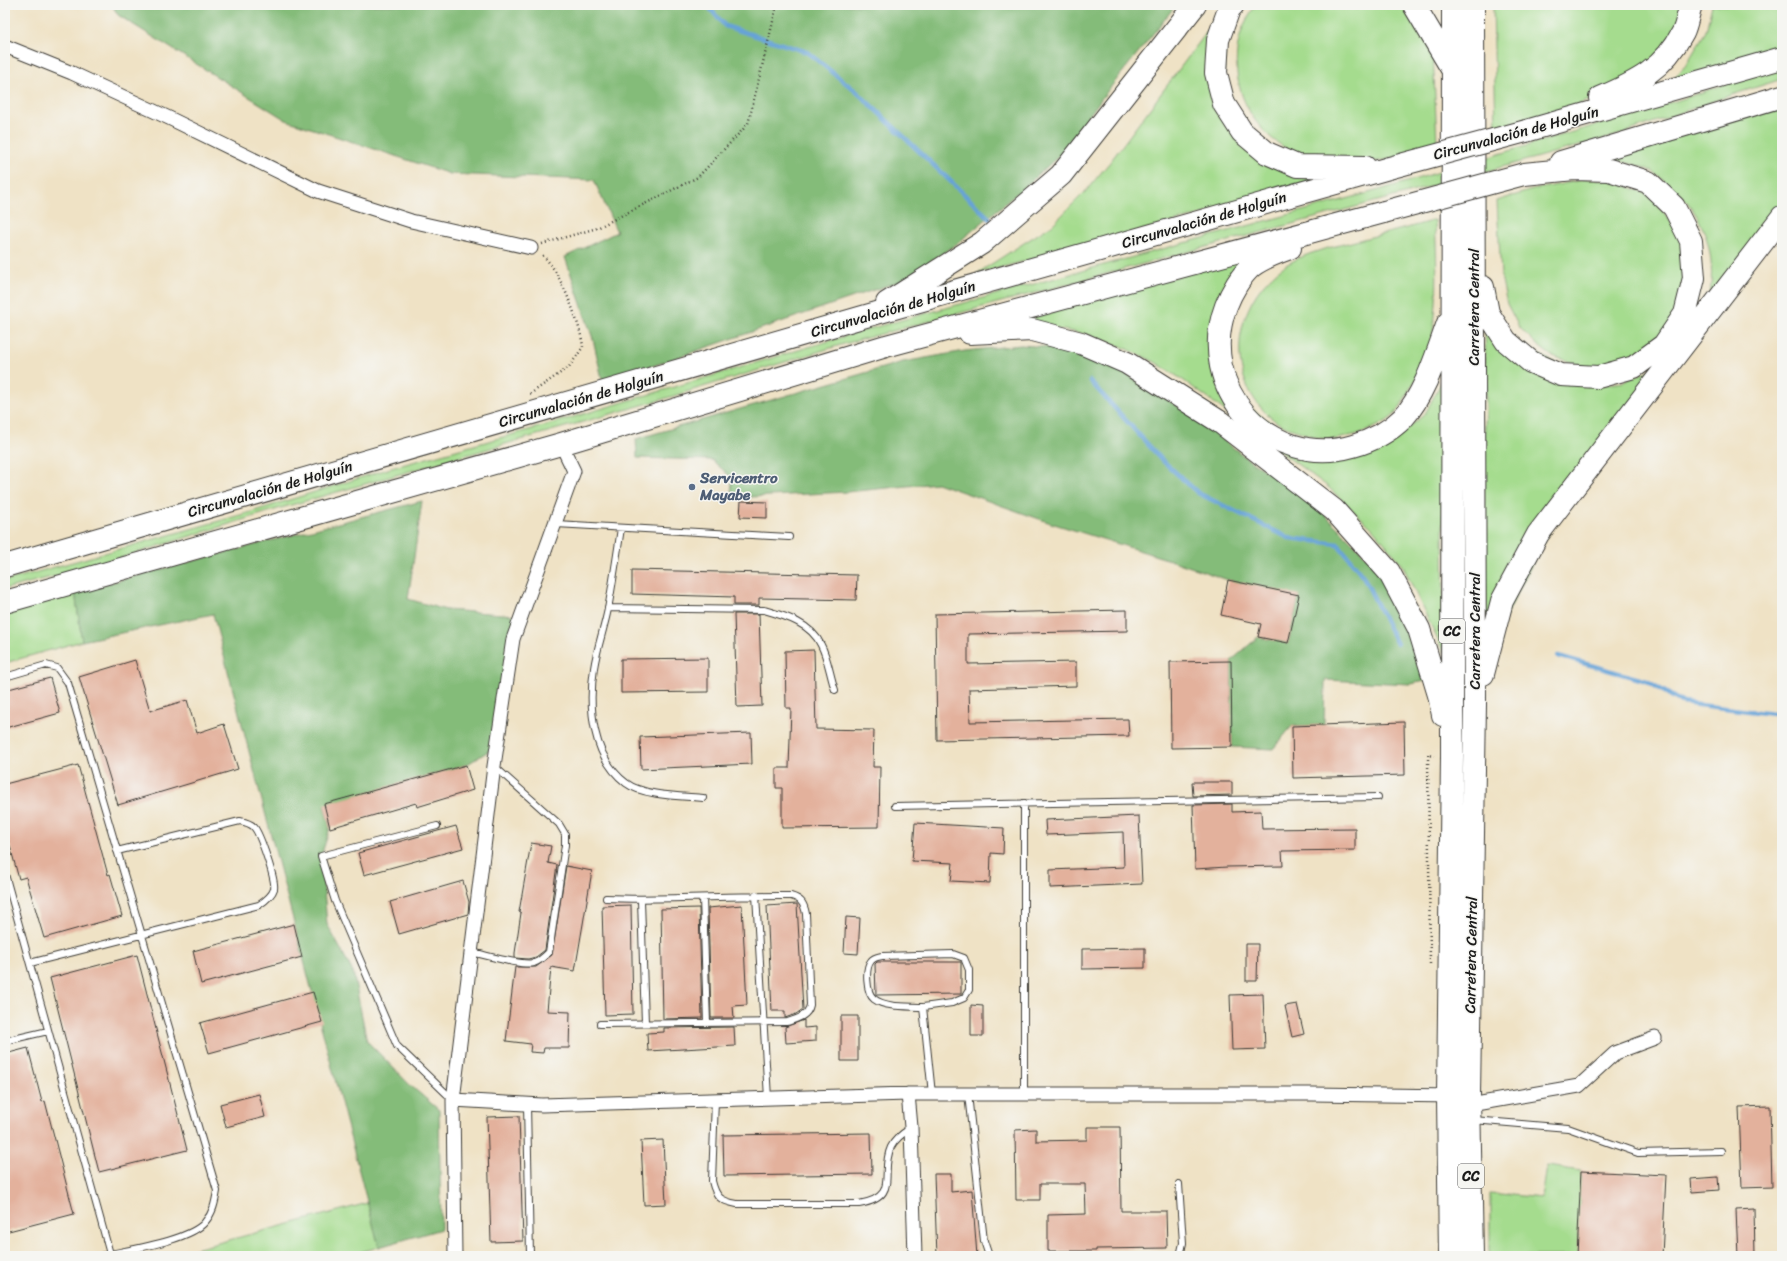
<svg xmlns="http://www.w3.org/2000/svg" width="1787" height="1261" font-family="Sriracha,sans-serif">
<rect width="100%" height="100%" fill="#f6f6f2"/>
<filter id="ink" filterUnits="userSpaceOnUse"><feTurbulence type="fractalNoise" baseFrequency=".025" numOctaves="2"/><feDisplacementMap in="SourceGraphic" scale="8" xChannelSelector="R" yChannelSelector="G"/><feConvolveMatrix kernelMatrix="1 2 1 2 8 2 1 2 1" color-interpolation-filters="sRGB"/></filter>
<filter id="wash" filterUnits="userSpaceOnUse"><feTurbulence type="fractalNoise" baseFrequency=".012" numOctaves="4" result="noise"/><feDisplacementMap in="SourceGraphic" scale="16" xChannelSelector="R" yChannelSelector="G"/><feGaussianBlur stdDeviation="0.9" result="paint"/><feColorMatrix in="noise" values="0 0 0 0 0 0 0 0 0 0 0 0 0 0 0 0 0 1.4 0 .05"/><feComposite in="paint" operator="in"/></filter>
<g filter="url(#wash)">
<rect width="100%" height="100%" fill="#efe2c5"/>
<!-- green -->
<path fill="#a5dc8e" stroke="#607c55" d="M 1227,5 L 1222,106 L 1303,176 L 1324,182 L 976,274 L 1052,225 L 1085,192 L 1110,162 Z
M 1256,5 L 1411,5 L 1433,51 L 1437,144 C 1418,150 1398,158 1379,161 C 1366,163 1350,160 1336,160 C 1328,159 1317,160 1309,159 C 1301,157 1292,152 1284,147 C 1236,118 1220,51 1256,5 Z
M 1493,5 L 1687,5 L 1661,60 L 1599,97 L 1571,107 L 1496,128 Z
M 1712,5 L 1782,5 L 1782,48 L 1666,87 L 1686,65 L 1706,31 Z
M 1782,65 L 1782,79 L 1722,98 L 1618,135 L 1415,191 L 844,344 L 660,400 L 281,508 L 91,567 L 5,589 L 5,581 L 251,512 L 391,468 L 543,426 L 876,327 L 1383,189 L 1679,100 Z
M 1782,101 L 1782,215 L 1709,299 C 1718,252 1703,207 1662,179 C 1658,176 1653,171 1647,169 C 1635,164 1622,161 1609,159 Z
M 1586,179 L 1610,180 L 1650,195 L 1686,241 L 1681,313 L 1636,358 L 1598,367 L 1584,366 L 1552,356 L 1536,344 L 1519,327 L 1507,304 L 1501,276 L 1497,201 L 1532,190 Z
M 1435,220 C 1437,265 1440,318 1426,361 C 1423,371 1415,381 1409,390 C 1405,398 1401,407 1395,414 C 1387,423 1366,432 1354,435 C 1347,436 1338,440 1331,439 C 1320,439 1311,436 1301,432 C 1292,429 1281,426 1274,420 C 1226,383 1231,313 1273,275 C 1296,253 1334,247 1363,239 C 1387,233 1411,227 1435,220 Z
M 1260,253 L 1230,291 L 1228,392 L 1319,457 L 1401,434 L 1425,414 L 1442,381 L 1444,653 L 1402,564 L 1372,528 L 1327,486 L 1183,380 L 1155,362 L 1123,347 L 1086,334 L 1016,322 Z
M 1485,313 L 1499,335 L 1602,385 L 1623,382 L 1659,366 L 1569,491 L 1486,656 L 1484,439 L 1486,410 Z
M 75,592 L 82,641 L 5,663 L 5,609 Z
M 1547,1166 L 1581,1171 L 1577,1256 L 1490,1256 L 1490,1193 L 1542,1198 Z
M 368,1203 L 379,1247 L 346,1256 L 169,1256 Z"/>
<!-- forest -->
<path fill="#84bc79" stroke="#506c4a" d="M 112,5 L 1176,5 L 1102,98 L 1059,156 L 1020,191 L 954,246 L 900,281 L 603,383 L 593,339 L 565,257 L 617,232 L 594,180 L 450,174 L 286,120 L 118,15 Z
M 1021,345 L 1059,348 L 1088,355 L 1110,364 L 1187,412 L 1253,463 L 1286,484 L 1320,510 L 1384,574 L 1411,625 L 1426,681 L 1410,684 L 1325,680 L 1324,725 L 1292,726 L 1273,749 L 1232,747 L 1231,661 L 1258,637 L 1288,643 L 1299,596 L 1228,580 L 1173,561 L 1048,522 L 937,483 L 847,492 L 731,498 L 732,478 L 712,460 L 637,458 L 636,439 L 903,362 L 965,351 Z
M 422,501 L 408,599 L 446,610 L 516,615 L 495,747 L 466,765 L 324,805 L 330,828 L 321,856 L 327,924 L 353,972 L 367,1041 L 410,1085 L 439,1110 L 441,1229 L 379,1247 L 213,614 L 82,641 L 75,592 Z"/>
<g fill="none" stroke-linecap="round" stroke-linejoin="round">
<!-- stream -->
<path stroke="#66a3d7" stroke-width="4.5" d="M 707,5 L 725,26 L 807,52 L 857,92 L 990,219
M 1090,381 L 1163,461 L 1198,493 L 1289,538 L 1338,544 L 1363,576 L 1397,644
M 1558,656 L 1647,681 L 1683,703 L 1782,715"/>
</g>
<g id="blocks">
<!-- building -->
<path fill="#e3b19c" d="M 741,501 L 767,502 L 767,518 L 740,517 Z
M 632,570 L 857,575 L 856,600 L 759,598 L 759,605 L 734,605 L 734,597 L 632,594 Z
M 1228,580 L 1299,595 L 1288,643 L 1258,637 L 1261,624 L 1221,615 Z
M 1127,610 L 1127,631 L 968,634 L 968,664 L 1076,662 L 1076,686 L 969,689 L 970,722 L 1128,719 L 1129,736 L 937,740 L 935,614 Z
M 734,614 L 759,614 L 762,706 L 737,707 Z
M 814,650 L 816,729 L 874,730 L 873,767 L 880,767 L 879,827 L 782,828 L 782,788 L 776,788 L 776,768 L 789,768 L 791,708 L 786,708 L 785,651 Z
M 708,658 L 708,692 L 621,693 L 621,659 Z
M 135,660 L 150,711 L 187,700 L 197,733 L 224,724 L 238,769 L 118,805 L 79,677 Z
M 1231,661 L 1232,747 L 1171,748 L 1170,662 Z
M 50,678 L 60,713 L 5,728 L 5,690 Z
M 1404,722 L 1405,775 L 1293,778 L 1292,726 Z
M 751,733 L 752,764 L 641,769 L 640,737 Z
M 78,765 L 108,875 L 110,874 L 122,916 L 44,938 L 26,877 L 19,879 L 5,828 L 5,784 Z
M 466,765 L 473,790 L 417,807 L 416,803 L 330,828 L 324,804 Z
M 1192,782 L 1232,782 L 1232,795 L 1193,796 Z
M 1232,804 L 1232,812 L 1261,811 L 1262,829 L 1355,828 L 1355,850 L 1282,851 L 1283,866 L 1227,867 L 1195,869 L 1193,805 Z
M 1139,816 L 1142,884 L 1050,888 L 1050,870 L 1124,867 L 1123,832 L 1046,835 L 1045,820 Z
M 915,823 L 1004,828 L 1003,854 L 991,853 L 990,883 L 951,881 L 953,863 L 912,861 Z
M 456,826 L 463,848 L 364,875 L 358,853 Z
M 531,843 L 551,846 L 548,863 L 557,865 L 545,950 L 536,957 L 528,959 L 515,958 L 515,953 L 521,913 L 519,912 Z
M 566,866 L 592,871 L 575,971 L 551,967 L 547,1011 L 570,1012 L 569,1048 L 544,1048 L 543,1053 L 530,1052 L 531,1044 L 506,1041 L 515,967 L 536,967 L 552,955 Z
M 463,881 L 469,902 L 468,914 L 399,934 L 390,902 Z
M 797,904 L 803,1009 L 796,1014 L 785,1018 L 785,1011 L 772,1011 L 767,906 Z
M 631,905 L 633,1014 L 605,1015 L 602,906 Z
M 742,905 L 747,1005 L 733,1006 L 734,1018 L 711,1018 L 708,908 Z
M 699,908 L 702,1018 L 663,1019 L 661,909 Z
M 846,917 L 860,918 L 858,954 L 844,953 Z
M 294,924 L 302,957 L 201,984 L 193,951 Z
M 1246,944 L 1258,944 L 1257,981 L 1246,981 Z
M 1145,948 L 1145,968 L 1082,969 L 1082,949 Z
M 137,955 L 187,1150 L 99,1172 L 50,978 Z
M 877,962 L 961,962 L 961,994 L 876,995 L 875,964 Z
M 313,992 L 322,1022 L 209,1053 L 200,1023 Z
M 1263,994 L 1265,1049 L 1232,1050 L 1230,995 Z
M 1297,1004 L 1304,1034 L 1292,1037 L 1285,1006 Z
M 971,1005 L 983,1006 L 983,1036 L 971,1036 Z
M 841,1016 L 858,1016 L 858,1061 L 841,1061 Z
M 804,1020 L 804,1028 L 816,1027 L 816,1041 L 786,1043 L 785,1027 Z
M 734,1027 L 735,1046 L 648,1051 L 647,1033 L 664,1032 L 664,1028 Z
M 28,1048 L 42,1102 L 45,1101 L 74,1214 L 5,1232 L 5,1054 Z
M 259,1094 L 265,1117 L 226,1127 L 220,1104 Z
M 1770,1106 L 1772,1187 L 1742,1188 L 1739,1107 Z
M 519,1116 L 523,1241 L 491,1242 L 487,1117 Z
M 1087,1127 L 1120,1127 L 1121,1211 L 1166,1211 L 1167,1248 L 1096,1249 L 1096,1251 L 1048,1251 L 1048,1215 L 1086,1214 L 1085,1184 L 1040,1184 L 1040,1200 L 1016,1200 L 1015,1130 L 1036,1129 L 1036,1141 L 1087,1140 Z
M 871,1133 L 872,1174 L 724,1176 L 723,1135 Z
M 663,1140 L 666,1204 L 644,1205 L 641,1141 Z
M 1581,1171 L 1666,1175 L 1662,1256 L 1577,1256 Z
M 934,1174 L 951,1174 L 951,1192 L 972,1190 L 977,1256 L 937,1256 Z
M 1718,1177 L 1719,1190 L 1692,1192 L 1691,1179 Z
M 1754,1209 L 1755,1256 L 1738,1256 L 1736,1210 Z"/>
</g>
</g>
<g filter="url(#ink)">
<use href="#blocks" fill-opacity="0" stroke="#3c3a35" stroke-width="1"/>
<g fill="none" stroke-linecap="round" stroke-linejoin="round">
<!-- lane casing -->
<g stroke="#3c3a35" stroke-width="8">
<path id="lane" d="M 556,524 L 789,537
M 621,528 C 617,555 613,582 608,609 C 604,629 597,648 594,668 C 588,707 592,757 626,783 C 643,796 681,796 703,798
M 608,608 L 764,610 C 785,616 811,623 821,645 C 828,658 830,676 835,690
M 5,677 L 46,665 L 57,668 L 68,683 L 217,1191 C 215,1203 213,1213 205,1222 C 190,1241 126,1250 101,1256
M 895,806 L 1378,797
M 437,826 L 321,856 L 335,901 L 397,1046 L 453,1100
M 5,874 L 110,1254
M 756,895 L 768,1098
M 703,898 L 707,1023
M 641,900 L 645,1023
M 471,952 C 486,955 521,966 534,963 C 540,961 545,956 549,952 L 565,845 L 565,834 L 559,824 L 494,766
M 30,963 L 259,905 C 265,901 272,896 274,889 C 276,880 260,834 254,827 C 250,823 245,822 240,821 L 117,851
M 923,1007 L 952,1003 L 964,998 L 969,990 L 969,970 L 964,958 L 953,954 L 882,956 C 878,957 874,957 871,961 C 865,968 866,993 874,999 C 886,1008 908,1006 923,1007 L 932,1094
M 600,1024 L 787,1022 C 797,1019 808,1016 810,1005 L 806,914 C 804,903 801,899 791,896 C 729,895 668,901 606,898
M 5,1041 L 48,1031
M 968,1094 L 984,1241 L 989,1256
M 1024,1094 L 1024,803
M 715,1100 L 712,1181 C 716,1198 721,1201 737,1204 L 859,1204 C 901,1197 879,1173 891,1147 C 895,1139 903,1133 911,1128
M 527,1104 L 530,1256
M 1473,1120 L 1568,1128 L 1638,1153 L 1721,1151
M 1179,1184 L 1183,1243 L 1180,1256"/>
</g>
<!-- street casing -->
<g stroke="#3c3a35" stroke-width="15">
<path id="street" d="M 5,46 L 72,73 L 169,118 L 318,191 L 411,221 L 531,248
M 908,1094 L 911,1127 L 915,1256
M 453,1100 L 542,1105 L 908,1094 L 1312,1094 L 1453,1096
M 1470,1105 L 1579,1086 L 1615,1053 L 1655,1038
M 455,1256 L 453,1100 L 494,766 L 513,639 L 574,471 L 561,444"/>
</g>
<!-- highway casing -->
<g stroke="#3c3a35" stroke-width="24">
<path id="highway" d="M 1233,5 L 1229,9 L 1218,40 L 1216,73 L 1224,104 L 1242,132 L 1267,153 L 1297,166 L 1365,167
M 1414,5 L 1452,69
M 1600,98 C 1637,82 1664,69 1683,32 C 1687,24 1688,13 1691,5
M 1526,131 L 1782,58
M 1561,162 L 1782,96
M 1290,248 C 1279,252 1261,259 1252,266 C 1241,275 1231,293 1226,306 C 1195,388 1269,470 1353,446 C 1371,441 1390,431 1403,418 C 1425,394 1437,353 1448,323
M 1483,287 L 1488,313 L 1506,341 L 1531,362 L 1561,375 L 1598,377 L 1634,367 L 1664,345 L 1685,314 L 1694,278 L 1691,241 L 1674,207 L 1648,182 L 1609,170 L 1574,169 L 1524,174
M 887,303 L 982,243 L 1061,175 L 1195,5
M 970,333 L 1032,330 L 1081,343 L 1127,363 L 1220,422 L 1334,510 L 1389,572 L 1419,629 L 1439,695 L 1443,715
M 5,566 L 866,316 L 1389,168
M 5,602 L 561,444 L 886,346 L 1384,212
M 1483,674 L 1502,601 L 1538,534 L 1782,217
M 1450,1256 L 1448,1097 L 1452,756 L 1453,5
M 1472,1256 L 1469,1095 L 1475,704 L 1473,5"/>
</g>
<!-- path -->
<path stroke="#3c3a35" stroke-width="2.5" stroke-dasharray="1 3" stroke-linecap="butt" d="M 542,244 L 597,228 L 698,177 L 748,124 L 777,5
M 530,394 L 569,367 L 583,347 C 581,325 559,268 542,255
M 1430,964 L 1428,755 L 1435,756"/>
<!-- lane -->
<use href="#lane" stroke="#fff" stroke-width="6"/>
<!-- street -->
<use href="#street" stroke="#fff" stroke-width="13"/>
<!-- highway -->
<use href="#highway" stroke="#fff" stroke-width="22"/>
<!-- highway-bridge casing -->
<g stroke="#3c3a35" stroke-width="24" stroke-linecap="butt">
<path id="highway-bridge" d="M 1389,168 L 1526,131
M 1384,212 L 1524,174"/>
</g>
<!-- highway-bridge -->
<use href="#highway-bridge" stroke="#fff" stroke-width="22"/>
</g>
</g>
<!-- markers -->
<circle fill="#5c6f8a" stroke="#f6f6f2" stroke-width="1.5" cx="692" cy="487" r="4"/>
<g text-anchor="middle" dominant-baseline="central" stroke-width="3" stroke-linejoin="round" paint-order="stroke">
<!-- shield labels -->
<g fill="#f6f6f2" stroke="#5d5d5c" stroke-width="1">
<rect x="1439" y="619" width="26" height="24" rx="3"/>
<rect x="1458" y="1164" width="26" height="24" rx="3"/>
</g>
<g font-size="14" font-weight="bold" fill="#1c1c1c">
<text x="1452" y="631">CC</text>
<text x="1471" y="1176">CC</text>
</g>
<!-- street labels -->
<g font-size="15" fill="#1c1c1c" stroke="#f6f6f2">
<text transform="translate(1516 133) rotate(-15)">Circunvalación de Holguín</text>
<text transform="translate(1204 220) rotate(-16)">Circunvalación de Holguín</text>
<text transform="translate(1474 307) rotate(-90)">Carretera Central</text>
<text transform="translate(893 309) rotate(-16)">Circunvalación de Holguín</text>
<text transform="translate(581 399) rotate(-16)">Circunvalación de Holguín</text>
<text transform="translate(270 489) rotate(-16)">Circunvalación de Holguín</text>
<text transform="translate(1475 631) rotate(-90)">Carretera Central</text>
<text transform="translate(1471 955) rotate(-89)">Carretera Central</text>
</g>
<!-- service labels -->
<g font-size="15" font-weight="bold" fill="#4e5e75" stroke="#f6f6f2" text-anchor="start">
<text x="700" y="478">Servicentro<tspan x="700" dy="17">Mayabe</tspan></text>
</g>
</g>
<!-- margin -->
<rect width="1787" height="1261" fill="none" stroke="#f6f6f2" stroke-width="20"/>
</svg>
